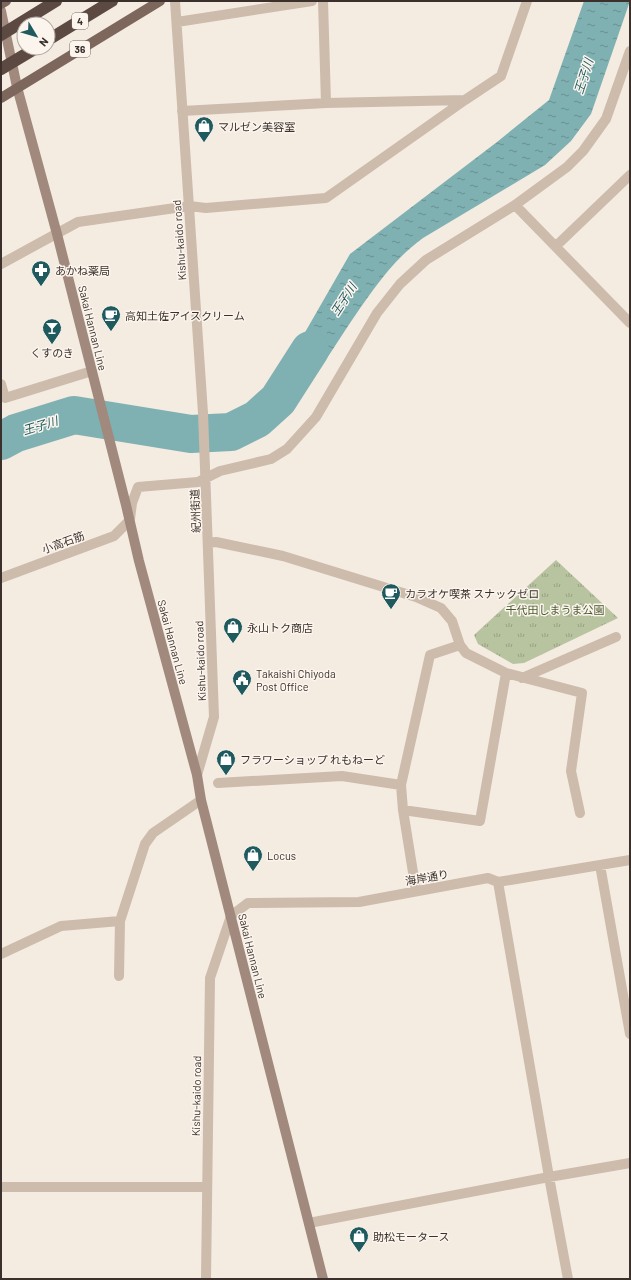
<svg xmlns="http://www.w3.org/2000/svg" width="631" height="1280" font-family="Barlow,'Noto Sans JP',sans-serif">
<defs>
<pattern id="park-tufts" width="24" height="20" patternUnits="userSpaceOnUse"><rect width="24" height="20" fill="#b8c4a0"/><path d="M3 7l-1-3M5 7V3M7 7l1-3M15 17l-1-3M17 17v-4M19 17l1-3" fill="none" stroke="#97a083"/></pattern>
<pattern id="water-ripples" width="26" height="14" patternUnits="userSpaceOnUse"><rect width="26" height="14" fill="#7fb0b2"/><path d="M2 4q2-2 4 0t4 0M15 11q2-2 4 0t4 0" fill="none" stroke="#699091"/></pattern>
</defs>
<rect width="100%" height="100%" fill="#f4ebe1"/>
<!-- park -->
<path fill="url(#park-tufts)" d="M 556,560 L 618,618 L 524,663 L 513,664 L 478,644 L 474,635 Z"/>
<!-- water -->
<path fill="url(#water-ripples)" d="M 584,1 L 630,1 L 591,114 L 571,141 L 545,165 L 423,238 C 391,261 370,294 348,326 C 333,349 318,372 303,395 L 269,395 L 350,254 L 497,142 L 549,100 Z"/>
<g fill="none" stroke-linecap="round" stroke-linejoin="round">
<!-- river -->
<path stroke="#7fb0b2" stroke-width="38" d="M 1,441 L 16,433 L 74,415 L 191,434 L 231,432 L 257,419 L 278,400 L 310,350"/>
<!-- minor -->
<path stroke="#cdbbac" stroke-width="10" d="M 175,1 L 203,413 L 214,717 L 197,775
M 323,1 L 326,103
M 177,22 L 312,1
M 182,111 L 326,103 L 465,100
M 515,205 L 630,323
M 556,246 L 630,175
M 1,264 L 78,222 L 189,206 L 206,208 L 326,198 L 465,100 L 501,76 L 527,1
M 1,384 L 5,398 L 92,371
M 130,519 L 132,503 L 138,487 L 198,482 L 220,471 L 271,459 L 287,449 L 316,417 L 377,313 L 400,284 L 426,260 L 515,205 L 567,167 L 583,151 L 606,119 L 630,51
M 208,543 L 216,542 L 283,556 L 416,597 L 441,608 L 452,621 L 460,645 L 466,653 L 506,673 L 582,693 L 571,771 L 580,813
M 522,678 L 616,637
M 218,783 L 342,776 L 401,785
M 403,810 L 480,821 L 506,673
M 600,865 L 630,1034
M 498,882 L 549,1177 L 568,1279
M 416,891 L 403,810 L 401,785 L 430,655 L 460,645
M 1,954 L 61,926 L 120,921
M 119,976 L 120,921 L 145,844 L 153,833 L 201,800
M 1,1187 L 207,1187
M 309,1223 L 549,1177 L 630,1163
M 206,1279 L 210,978 L 231,916 L 248,903 L 359,902 L 488,878 L 498,882 L 630,860"/>
<!-- tertiary -->
<path stroke="#cdbbac" stroke-width="10" d="M 1,578 L 114,536 L 129,521"/>
<!-- secondary -->
<path stroke="#a18a7d" stroke-width="10" d="M 1,11 L 17,87 L 57,234 L 126,505 L 139,561 L 197,775 L 201,800 L 323,1279"/>
<!-- primary -->
<path stroke="#7d675c" stroke-width="10" d="M 1,4 L 6,1
M 1,98 L 160,1"/>
<!-- motorway -->
<path stroke="#5c4a42" stroke-width="12" d="M 48,40 L 112,1"/>
<!-- motorway-bridge -->
<path stroke="#5c4a42" stroke-width="12" d="M 1,35 L 56,1
M 1,69 L 36,48"/>
</g>
<!-- icons -->
<defs>
<g id="shop-pin" transform="scale(1)"><path d="M0 17L-7.5 6A9.5 9.5 0 1 1 7.5 6Z" fill="#1f5a5e" stroke="#fbf5ee"/><path d="M-5-2.5h2.3a2.7 3.5 0 0 1 5.4 0H5L5.5 6h-11ZM-1.5-2.5h3a1.5 2.3 0 0 0-3 0Z" fill="#fff"/></g>
<g id="pharmacy-pin" transform="scale(1)"><path d="M0 17L-7.5 6A9.5 9.5 0 1 1 7.5 6Z" fill="#1f5a5e" stroke="#fbf5ee"/><path d="M-2-6h4v4h4v4h-4v4h-4v-4h-4v-4h4Z" fill="#fff"/></g>
<g id="cafe-pin" transform="scale(1)"><path d="M0 17L-7.5 6A9.5 9.5 0 1 1 7.5 6Z" fill="#1f5a5e" stroke="#fbf5ee"/><path d="M-5.5-4.5H6V0H3Q3 3.5 0 3.5H-2.5Q-5.5 3.5-5.5 0ZM3-3.2v2h1.7v-2ZM-6 4.5H4V6H-6Z" fill="#fff"/></g>
<g id="bar-pin" transform="scale(1)"><path d="M0 17L-7.5 6A9.5 9.5 0 1 1 7.5 6Z" fill="#1f5a5e" stroke="#fbf5ee"/><path d="M-6-5H6L.8 .8V4.5H3.5V6h-7V4.5H-.8V.8Z" fill="#fff"/></g>
<g id="civic-pin" transform="scale(1)"><path d="M0 17L-7.5 6A9.5 9.5 0 1 1 7.5 6Z" fill="#1f5a5e" stroke="#fbf5ee"/><path d="M-.6-6.5H3V-4.5H.6V-3L4-1V1h2V6H-6V1h2V-1L-.6-3ZM-1.2 2.5V6h2.4V2.5Z" fill="#fff"/></g>
</defs>
<g fill-rule="evenodd">
<use href="#shop-pin" x="204" y="126"/>
<use href="#pharmacy-pin" x="41" y="270"/>
<use href="#cafe-pin" x="111" y="315"/>
<use href="#bar-pin" x="52" y="328"/>
<use href="#cafe-pin" x="391" y="593"/>
<use href="#shop-pin" x="233" y="627"/>
<use href="#civic-pin" x="242" y="679"/>
<use href="#shop-pin" x="226" y="759"/>
<use href="#shop-pin" x="253" y="855"/>
<use href="#shop-pin" x="359" y="1236"/>
</g>
<g text-anchor="middle" dominant-baseline="central" stroke-width="3" stroke-linejoin="round" paint-order="stroke">
<!-- shield labels -->
<g fill="#fbf5ee" stroke="#756b66" stroke-width="1">
<rect x="72" y="13" width="16" height="16" rx="3"/>
<rect x="70" y="41" width="20" height="16" rx="3"/>
</g>
<g font-size="10" font-weight="bold" fill="#3b302b">
<text x="80" y="21">4</text>
<text x="80" y="49">36</text>
</g>
<!-- poi labels -->
<g font-size="11" fill="#3b302b" stroke="#fbf5ee" text-anchor="start">
<text x="218" y="126">マルゼン美容室</text>
<text x="55" y="270">あかね薬局</text>
<text x="125" y="315">高知土佐アイスクリーム</text>
<text x="52" y="352" text-anchor="middle">くすのき</text>
<text x="405" y="593">カラオケ喫茶 スナックゼロ</text>
<text x="247" y="627">永山トク商店</text>
<text x="256" y="673">Takaishi Chiyoda<tspan x="256" dy="13">Post Office</tspan></text>
<text x="240" y="759">フラワーショップ れもねーど</text>
<text x="267" y="855">Locus</text>
<text x="373" y="1236">助松モータース</text>
</g>
<!-- street labels -->
<g font-size="11" fill="#3b302b" stroke="#fbf5ee">
<text transform="translate(179 240) rotate(-94)">Kishu-kaido road</text>
<text transform="translate(93 328) rotate(76)">Sakai Hannan Line</text>
<text transform="translate(195 511) rotate(-92)">紀州街道</text>
<text transform="translate(63 542) rotate(-20)">小高石筋</text>
<text transform="translate(173 642) rotate(75)">Sakai Hannan Line</text>
<text transform="translate(200 661) rotate(-92)">Kishu-kaido road</text>
<text transform="translate(427 877) rotate(-10)">海岸通り</text>
<text transform="translate(253 956) rotate(76)">Sakai Hannan Line</text>
<text transform="translate(196 1096) rotate(-89)">Kishu-kaido road</text>
</g>
<!-- park labels -->
<g font-size="11" fill="#4a5a2e" stroke="#fbf5ee">
<text x="555" y="609">千代田しまうま公園</text>
</g>
<!-- water labels -->
<g font-size="12" font-style="italic" fill="#1f5a5e" stroke="#fbf5ee">
<text transform="translate(583 76) rotate(-72)">王子川</text>
<text transform="translate(343 299) rotate(-57)">王子川</text>
<text transform="translate(40 425) rotate(-17)">王子川</text>
</g>
</g>
<!-- border -->
<rect width="631" height="1280" fill="none" stroke="#3b302b" stroke-width="4"/>
<!-- north arrow -->
<g transform="translate(36 36) rotate(128)"><circle r="19" fill="#fbf5ee" stroke="#aea6a0"/>
<path d="M0-3L7 15L0 10L-7 15Z" fill="#1f5a5e"/>
<text y="-6" font-size="11" font-weight="bold" text-anchor="middle" fill="#3b302b">N</text>
</g>
</svg>
